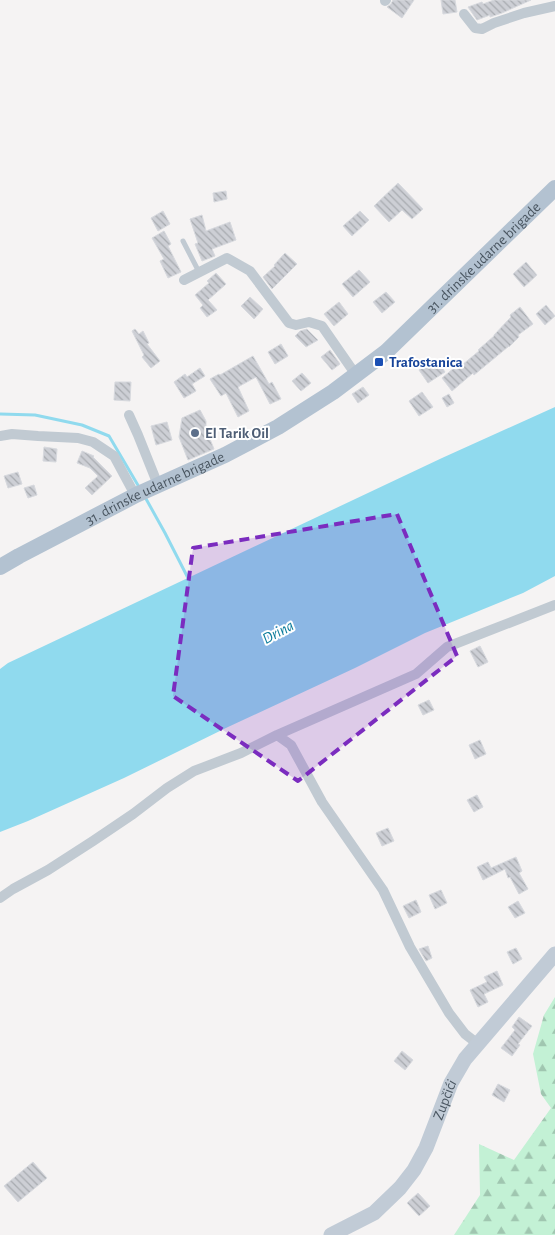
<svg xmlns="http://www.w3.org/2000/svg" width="555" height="1235" font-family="'Alegreya Sans',sans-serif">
<defs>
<pattern id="forest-firs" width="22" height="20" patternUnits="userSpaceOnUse" patternTransform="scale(1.25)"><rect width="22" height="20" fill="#c3f1d5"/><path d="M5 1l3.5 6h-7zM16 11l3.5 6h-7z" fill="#a0c6b0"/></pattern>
<pattern id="building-back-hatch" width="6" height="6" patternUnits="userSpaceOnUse" patternTransform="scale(1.25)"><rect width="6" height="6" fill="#cdcfd5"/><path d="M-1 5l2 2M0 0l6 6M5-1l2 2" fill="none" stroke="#a8abb0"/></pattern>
</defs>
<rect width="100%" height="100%" fill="#f5f3f3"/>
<!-- forest -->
<path fill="url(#forest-firs)" d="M 555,997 L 555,1235 L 454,1235 L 480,1195 L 479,1144 L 514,1160 L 551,1108 L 541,1094 L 533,1054 L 544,1015 Z"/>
<!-- water -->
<path fill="#90daee" d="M 555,407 L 555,576 L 523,593 L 425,633 L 355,668 L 228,727 L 124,778 L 28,821 L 0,832 L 0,669 L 8,663 L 442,458 Z"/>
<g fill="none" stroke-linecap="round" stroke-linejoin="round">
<!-- stream -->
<path stroke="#90daee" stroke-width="3" d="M 0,414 L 35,415 L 82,425 L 109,436 L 139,487
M 145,497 L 165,533 L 189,580"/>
</g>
<!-- building -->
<path fill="url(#building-back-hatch)" stroke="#d7d9de" d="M 393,0 L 414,0 L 402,18 L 387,7 L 391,4 Z
M 441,0 L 455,0 L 457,12 L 443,14 Z
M 494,0 L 531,0 L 502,13 L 490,17 L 490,15 L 477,20 L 468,7 L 482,2 L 483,4 Z
M 398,183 L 423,209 L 412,219 L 402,210 L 389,222 L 374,206 Z
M 226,191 L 227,199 L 214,202 L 213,193 Z
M 163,211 L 170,224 L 158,231 L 151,218 Z
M 360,211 L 369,220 L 352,236 L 343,226 Z
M 202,215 L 206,231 L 230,222 L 236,240 L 212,249 L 215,256 L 202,261 L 195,244 L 198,243 L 190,219 Z
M 164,231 L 171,244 L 168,246 L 181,272 L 168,278 L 160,261 L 164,259 L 152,238 Z
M 285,253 L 297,264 L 272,289 L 263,277 L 275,266 L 274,265 Z
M 526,262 L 537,275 L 524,287 L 513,274 Z
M 359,270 L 370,282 L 353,297 L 342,284 Z
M 216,273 L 226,284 L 208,300 L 217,310 L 207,317 L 200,308 L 203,305 L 195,295 L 209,283 L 207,281 Z
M 386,292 L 395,302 L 382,313 L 373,302 Z
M 250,297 L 263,309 L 254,319 L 241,306 Z
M 339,302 L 348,314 L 334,326 L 324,314 Z
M 546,305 L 555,316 L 545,325 L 536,314 Z
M 520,307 L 533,324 L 518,335 L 519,337 L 509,347 L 509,346 L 474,375 L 473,373 L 452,391 L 442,378 L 454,368 L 456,370 L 479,351 L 478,350 L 494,336 L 494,335 L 511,317 L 510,315 Z
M 135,329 L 139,334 L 143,331 L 149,343 L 147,344 L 160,361 L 151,368 L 142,357 L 144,355 L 132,331 Z
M 307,329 L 318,340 L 306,347 L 295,336 L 300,331 Z
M 281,344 L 288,356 L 275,364 L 268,352 Z
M 330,350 L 340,364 L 332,370 L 321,357 Z
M 253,356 L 269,384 L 272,382 L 281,399 L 270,404 L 256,377 L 238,387 L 249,411 L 238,417 L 226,393 L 221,396 L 210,379 L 219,374 L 220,375 Z
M 436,359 L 445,372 L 428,383 L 419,370 Z
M 200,368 L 205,376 L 192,384 L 196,391 L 184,398 L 174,382 L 185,374 L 187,377 Z
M 302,373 L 311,383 L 301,391 L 292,381 Z
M 115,382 L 131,382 L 130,401 L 114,400 Z
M 363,387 L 369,395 L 358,403 L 352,394 Z
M 422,392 L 433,407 L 419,416 L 409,401 Z
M 449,394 L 454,403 L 447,407 L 442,398 Z
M 200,410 L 206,421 L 206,429 L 214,449 L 188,460 L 179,437 L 182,418 Z
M 167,422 L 172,440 L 156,445 L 151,426 Z
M 44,447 L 57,449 L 56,462 L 43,461 Z
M 82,451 L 94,456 L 93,457 L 112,476 L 92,495 L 85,488 L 98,476 L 90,468 L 77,463 Z
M 18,472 L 22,484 L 8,488 L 4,476 Z
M 34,485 L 37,495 L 28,498 L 24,488 Z
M 480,646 L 488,662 L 478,667 L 470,651 Z
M 429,700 L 434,710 L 423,715 L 418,705 Z
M 480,740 L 486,754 L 475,759 L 469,745 Z
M 477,795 L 483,807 L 474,812 L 467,800 Z
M 388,828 L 394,841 L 382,846 L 376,833 Z
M 516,857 L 522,871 L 519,873 L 528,889 L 519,894 L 510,877 L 508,878 L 505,869 L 483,880 L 477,867 L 488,862 L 491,868 Z
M 441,890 L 447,903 L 435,909 L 429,895 Z
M 416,900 L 421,912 L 409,918 L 403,906 Z
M 518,901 L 525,913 L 515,918 L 508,907 Z
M 428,946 L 432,958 L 426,961 L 419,949 Z
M 516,948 L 522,959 L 513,964 L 507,952 Z
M 497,971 L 503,985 L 484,994 L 488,1002 L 478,1007 L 470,990 L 487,982 L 484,977 Z
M 519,1017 L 532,1026 L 518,1044 L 520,1045 L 512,1056 L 501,1048 L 515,1030 L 512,1027 Z
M 402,1051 L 413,1060 L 405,1070 L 394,1061 Z
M 498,1084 L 510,1090 L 504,1102 L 492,1095 Z
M 33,1162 L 47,1178 L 18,1202 L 4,1186 Z
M 418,1193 L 430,1206 L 419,1216 L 407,1203 Z"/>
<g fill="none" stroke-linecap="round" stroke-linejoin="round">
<!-- lane -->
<path stroke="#c1cad2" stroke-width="5" d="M 183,241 L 199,272"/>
<!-- street -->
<path stroke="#c1cad2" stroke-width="10" d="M 385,1 L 386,0
M 464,14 L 475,28 L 482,29 L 494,23 L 524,13 L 555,6
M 184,280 L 227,258 L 250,271 L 289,323 L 296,325 L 309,322 L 322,326 L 356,375
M 129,415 L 138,435 L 158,485
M 0,436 L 12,434 L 38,436 L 78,438 L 93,442 L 114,456 L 135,495
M 277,735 L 416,674 L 447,647 L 555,605
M 0,898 L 13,889 L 48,870 L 93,841 L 133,814 L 167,788 L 194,771 L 241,753 L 277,735 L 291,745 L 322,802 L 383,890 L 410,947 L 449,1013 L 465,1034 L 478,1044"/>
<!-- secondary -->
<path stroke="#c1cbd6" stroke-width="15" id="s1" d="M 331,1235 L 374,1213 L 400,1188 L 414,1170 L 426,1148 L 451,1083 L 465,1059 L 555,954"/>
<!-- primary -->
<path stroke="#b3c2d1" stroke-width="16" id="s2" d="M 0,567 L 19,556 L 136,495 L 225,455 L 278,427 L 333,392 L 386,352 L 555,188"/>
</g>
<!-- marked area -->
<path fill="#7b2cbf" fill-opacity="0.2" stroke="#7b2cbf" stroke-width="4" stroke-dasharray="10 6" stroke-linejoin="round" d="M 397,514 L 457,656 L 298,781 L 173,696 L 193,548 Z"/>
<!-- markers -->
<rect fill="#1a4fb4" stroke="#fff" stroke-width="2" x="374" y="357" width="10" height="10" rx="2.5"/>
<circle fill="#5c6f8a" stroke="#fff" stroke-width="2" cx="195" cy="433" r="5"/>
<g text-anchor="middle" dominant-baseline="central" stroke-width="4" stroke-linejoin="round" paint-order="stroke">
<!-- street labels -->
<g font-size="15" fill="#4a5661" stroke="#fff">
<text stroke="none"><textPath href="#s2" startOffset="579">31. drinske udarne brigade</textPath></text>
<text stroke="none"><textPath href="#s2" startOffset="174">31. drinske udarne brigade</textPath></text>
<text stroke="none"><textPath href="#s1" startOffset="184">Zupčići</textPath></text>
</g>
<!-- transit labels -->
<g font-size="15" font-weight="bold" fill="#164399" stroke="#fff" text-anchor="start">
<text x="389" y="362">Trafostanica</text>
</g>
<!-- service labels -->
<g font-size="15" font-weight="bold" fill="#4e5e75" stroke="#fff" text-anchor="start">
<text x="205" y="433">El Tarik Oil</text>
</g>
<!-- water labels -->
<g font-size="16" font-style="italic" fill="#0c7c9b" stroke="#fff">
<text transform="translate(278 632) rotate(-28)">Drina</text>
</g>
</g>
</svg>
